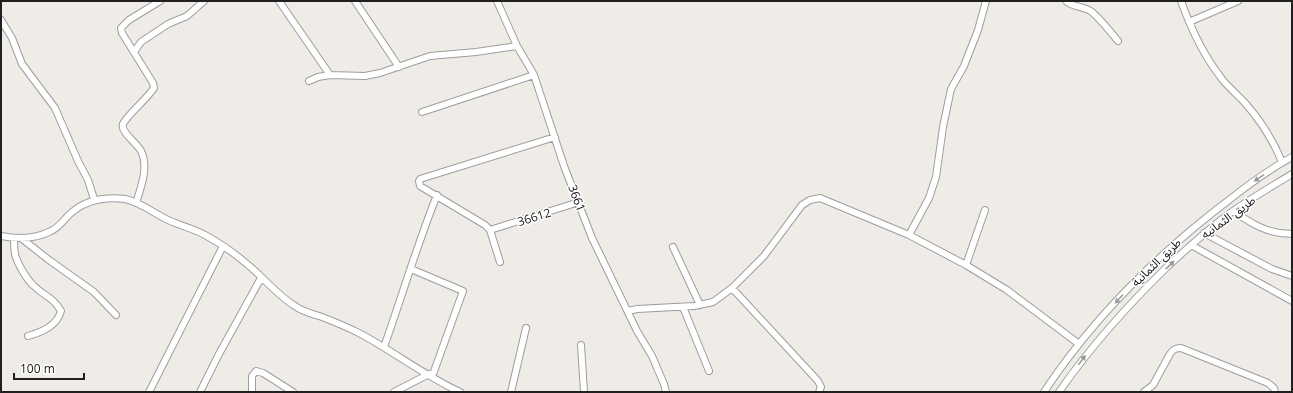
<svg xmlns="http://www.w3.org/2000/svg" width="1293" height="393" font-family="'Open Sans','Noto Sans Arabic',sans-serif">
<rect width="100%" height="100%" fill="#efece7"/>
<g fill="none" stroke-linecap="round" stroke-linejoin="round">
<!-- minor casing -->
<g stroke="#9d9d9d" stroke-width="8">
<path id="minor" d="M 279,1 L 330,75
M 355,1 L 399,67
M 497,1 L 517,46 L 534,75 L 564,166 L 592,238 L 637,331 L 652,356 L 664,384 L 666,392
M 1066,1 C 1071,7 1084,6 1092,12 C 1101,20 1110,31 1118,41
M 1181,1 C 1191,29 1203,55 1222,79 C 1229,88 1238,95 1245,103 C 1261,121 1273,140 1282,162
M 1,20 L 12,38 L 22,64 L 55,108 L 78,161 L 88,180 L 94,199
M 1189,22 L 1238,1
M 134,52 L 141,42 L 168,24 L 187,16 L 204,1
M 309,81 L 318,77 L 330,75 L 365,76 L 380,73 L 430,56 L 476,52 L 517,46
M 422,112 L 534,75
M 136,203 C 141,187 149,167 141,151 C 137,143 120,132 123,124 C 127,115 147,99 154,88 L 153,83 L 122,33 L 121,28 L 129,20 L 160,1
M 1233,211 C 1252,224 1268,234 1292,234
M 490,230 L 579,202
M 1204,233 L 1272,269 L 1292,276
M 909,235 L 929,198 L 936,177 L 943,127 L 951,89 L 964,66 L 978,30 L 986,1
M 1,236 C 17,239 36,239 51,231 C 60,227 65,218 71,213 C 87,199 105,197 125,199 C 140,202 152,212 166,219 C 178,225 192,228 205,235 C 220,243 234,253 247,264 C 263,277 277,295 295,306 C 303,312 313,314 322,317 C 335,322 347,327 359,333 C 393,351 425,376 460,392
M 14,238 C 14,243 14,249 15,254 C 17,263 27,280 34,286 C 45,297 52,296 61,311 C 57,326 42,332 28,336
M 21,238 L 49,260 L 94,292 L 116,315
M 1191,245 L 1292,301
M 673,247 L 700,305
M 500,262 L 490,230 L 485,225 L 420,186 L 419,181 L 420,179 L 555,137
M 966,265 L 985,210
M 411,269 L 463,291 L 432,377
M 732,288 L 818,381 L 821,387 L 819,392
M 683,307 L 709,371
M 628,311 L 637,309 L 694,306 L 713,302 L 732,288 L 764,256 L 802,205 L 810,200 L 820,198 L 909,235 L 966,265 L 1007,290 L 1079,344
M 581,345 L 584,392
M 384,347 C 402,296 417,245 437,195
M 149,392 L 223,246
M 200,392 L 219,354 L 261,278
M 252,392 L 252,376 L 256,371 L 263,373 L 293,392
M 394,392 L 429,374
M 511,392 L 526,328
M 1044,392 C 1093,318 1159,253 1229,200 C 1249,184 1270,169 1292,157
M 1059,392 C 1091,346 1128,305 1168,266 C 1189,247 1209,228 1233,211 C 1252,198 1272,186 1292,174
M 1144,392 L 1153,385 L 1170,354 C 1173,349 1176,348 1181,348 L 1268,383 L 1274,388 L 1275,392"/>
</g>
<!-- minor -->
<use href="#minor" stroke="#fff" stroke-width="6"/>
</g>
<!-- one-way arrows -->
<defs><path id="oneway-solid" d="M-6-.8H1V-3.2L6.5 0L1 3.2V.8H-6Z"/></defs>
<g fill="#9b9b9b">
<use href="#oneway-solid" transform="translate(1259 178) rotate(146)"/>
<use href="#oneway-solid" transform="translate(1170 265) rotate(-44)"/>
<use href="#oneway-solid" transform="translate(1119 299) rotate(132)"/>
<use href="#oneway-solid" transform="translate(1082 360) rotate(-53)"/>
</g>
<g text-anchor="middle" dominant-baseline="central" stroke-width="3" stroke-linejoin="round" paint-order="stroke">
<!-- street labels -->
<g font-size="12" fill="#202020" stroke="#fff">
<text transform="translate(577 198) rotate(69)">3661</text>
<text transform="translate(534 217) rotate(-17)">36612</text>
<text transform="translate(1228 217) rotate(-36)">طريق الثمانيه</text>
<text transform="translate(1156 262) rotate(-44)">طريق الثمانية</text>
</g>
</g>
<!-- border -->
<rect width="1293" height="393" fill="none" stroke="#202020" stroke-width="4"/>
<!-- scale -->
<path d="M14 373v6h70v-6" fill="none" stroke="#202020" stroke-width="2"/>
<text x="20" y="373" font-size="12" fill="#202020" stroke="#ffffff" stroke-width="3" paint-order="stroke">100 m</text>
</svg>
